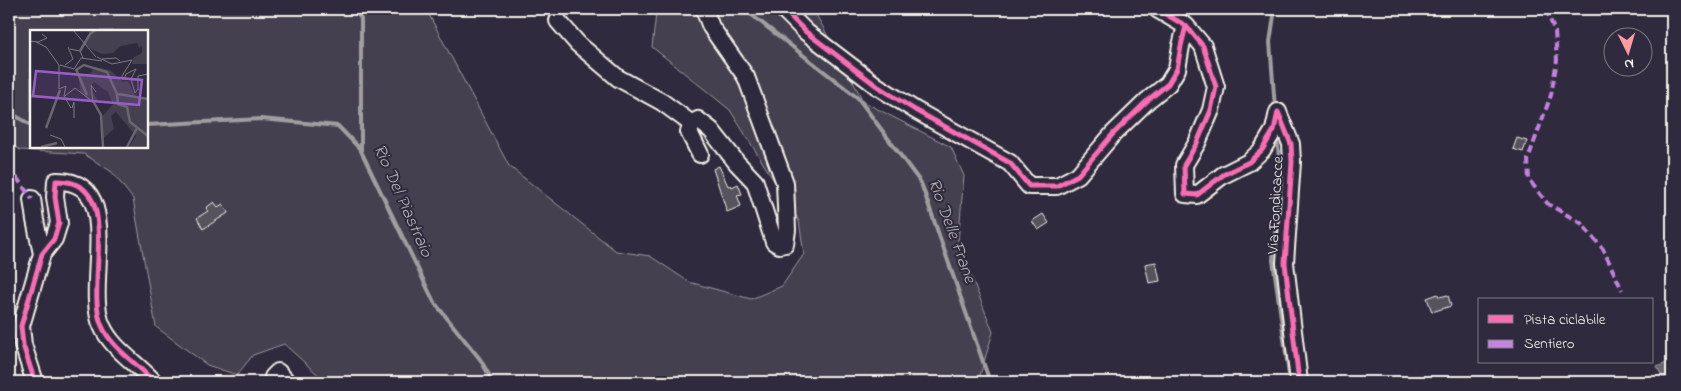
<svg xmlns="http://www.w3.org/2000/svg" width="1681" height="391" font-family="'Indie Flower',sans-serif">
<rect width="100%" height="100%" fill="#2f2a3d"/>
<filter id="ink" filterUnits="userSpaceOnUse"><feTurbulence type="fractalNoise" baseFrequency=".02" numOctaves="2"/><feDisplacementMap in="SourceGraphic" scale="10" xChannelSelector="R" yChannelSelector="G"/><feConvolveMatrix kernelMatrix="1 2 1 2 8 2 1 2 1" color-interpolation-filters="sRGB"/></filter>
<g filter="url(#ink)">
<!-- green -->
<path fill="#454050" stroke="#9c989c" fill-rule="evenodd" d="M 9,9 L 426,9 L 509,166 L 616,251 L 650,256 L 689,282 L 751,299 L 782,286 L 804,254 L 799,221 L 730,110 L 652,47 L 656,14 L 664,9 L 813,9 L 864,102 L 951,147 L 964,176 L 958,242 L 993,332 L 978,382 L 326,382 L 284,344 L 253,355 L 237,375 L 207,365 L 156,327 L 133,199 L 112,172 L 84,154 L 20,150 L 9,142 ZM 31,31 L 146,31 L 146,146 L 31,146 Z"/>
<!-- water -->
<path fill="#6a6670" stroke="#a19ea0" d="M 1671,361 L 1672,364 L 1672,382 L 1665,382 L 1657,367 Z"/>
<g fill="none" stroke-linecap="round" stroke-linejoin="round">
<!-- stream -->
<path stroke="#a19ea0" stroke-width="4" d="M 355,9 L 361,19 L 361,151 L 434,302 L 480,359 L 493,382
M 744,9 L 858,98 L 921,183 L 990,382
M 1275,108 L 1270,42 L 1275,9
M 9,112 L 31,125
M 146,125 L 261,119 L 338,126 L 361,150
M 1277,135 L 1280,171 L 1273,260 L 1290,382"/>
</g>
<!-- building -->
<path fill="#56525f" stroke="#f4f1e8" d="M 1517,138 L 1527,141 L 1523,152 L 1513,149 Z
M 719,166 L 728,186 L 731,185 L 732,187 L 738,184 L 742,194 L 737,195 L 741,206 L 727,212 L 713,169 Z
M 214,202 L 218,207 L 223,204 L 228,213 L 203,229 L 197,218 L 208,211 L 206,208 Z
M 1043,214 L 1049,223 L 1038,230 L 1032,221 Z
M 1156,262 L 1160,281 L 1149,283 L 1145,264 Z
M 1438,294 L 1439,297 L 1448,295 L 1451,306 L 1432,312 L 1427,298 Z"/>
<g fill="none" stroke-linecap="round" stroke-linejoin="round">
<!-- minor casing -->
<g stroke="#f4f1e8" stroke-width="20">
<path id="minor" d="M 783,9 L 806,32 L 877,86 L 915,110 L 1010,163 L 1029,186 L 1057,186 L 1078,175 L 1113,134 L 1148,100 L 1168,84 L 1177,69 L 1181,46 L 1186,26
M 1157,9 L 1186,26 L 1203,46 L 1216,87 L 1211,110 L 1197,143 L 1184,165 L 1185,194 L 1197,195 L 1223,175 L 1249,162 L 1262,150 L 1274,130 L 1278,112 L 1291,144 L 1292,162 L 1285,263 L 1299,382
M 558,21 L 578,44 L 618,78 L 662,102 L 692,124
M 700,154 L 689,132 L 692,124 L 698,120 L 711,130 L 737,163 L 755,182 L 774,242 L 779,245 L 785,244 L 787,230 L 785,183 L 746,77 L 711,27 L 704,9
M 32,199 L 35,220 L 42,254
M 35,382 L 23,345 L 21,326 L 42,254 L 54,239 L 59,223 L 55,197 L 56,181 C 127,179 83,286 102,326 C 112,349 137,363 154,382
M 273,382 L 273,377 L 278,372 L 287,382"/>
</g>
<!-- minor -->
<use href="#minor" stroke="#2f2a3d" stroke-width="16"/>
<!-- quiet -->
<path stroke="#c483df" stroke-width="4" stroke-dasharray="8 4" stroke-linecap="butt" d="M 1546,9 L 1555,32 L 1557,60 L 1551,95 L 1528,159 L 1529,180 L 1548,204 L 1581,223 L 1603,249 L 1622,290
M 9,167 L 32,199"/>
<!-- cycleway casing -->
<g stroke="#2f2a3d" stroke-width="8">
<path id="cycleway" d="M 783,9 L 806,32 L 877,86 L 915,110 L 1010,163 L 1029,186 L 1057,186 L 1078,175 L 1113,134 L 1148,100 L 1168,84 L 1177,69 L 1181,46 L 1186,26
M 1157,9 L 1186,26 L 1203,46 L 1216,87 L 1211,110 L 1197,143 L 1184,165 L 1185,194 L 1197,195 L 1223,175 L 1249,162 L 1262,150 L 1274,130 L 1278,112 L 1291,144 L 1292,162 L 1285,263 L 1299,382
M 35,382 L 23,345 L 21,326 L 42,254 L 54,239 L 59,223 L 55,197 L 56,181 C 127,179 83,286 102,326 C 112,349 137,363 154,382"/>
</g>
<!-- cycleway -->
<use href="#cycleway" stroke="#f96db3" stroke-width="5"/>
</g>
</g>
<g text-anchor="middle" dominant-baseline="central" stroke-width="4" stroke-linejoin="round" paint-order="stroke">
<!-- street labels -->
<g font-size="16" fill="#f4f1e8" stroke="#2f2a3d">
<text transform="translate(1276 205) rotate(-87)">Via Fondicacce</text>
</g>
<!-- water labels -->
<g font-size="18" font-style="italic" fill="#b6b2b2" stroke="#2f2a3d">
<text transform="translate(402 201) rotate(66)">Rio Del Piastraio</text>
<text transform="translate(951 231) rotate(70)">Rio Delle Frane</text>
</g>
</g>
<!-- overview -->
<g transform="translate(30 30)">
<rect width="118" height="118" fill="#2f2a3d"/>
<path d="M 58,0 L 117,0 L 117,34 L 102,34 L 103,28 L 112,23 L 112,15 L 109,18 L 107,13 L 91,16 L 83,23 L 72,24 L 61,19 L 55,14 L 60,5 ZM 64,37 L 80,40 L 93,52 L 98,51 L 105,65 L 115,70 L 117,66 L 117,117 L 99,117 L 106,106 L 86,82 L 81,86 L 84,99 L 71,110 L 70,89 L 83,74 L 78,62 L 64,52 L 60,57 L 68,71 L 59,71 L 50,61 L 49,49 L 50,45 L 61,43 Z" fill="#454050"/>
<path fill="none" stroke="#6a6670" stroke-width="2.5" d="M 50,21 L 60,4 L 66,0M 46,39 L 57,65M 46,40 L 54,35 L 77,42 L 87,64 L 88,74 L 97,77 L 100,92 L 118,106M 88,64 L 118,69M 63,71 L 71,85 L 73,117M 16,98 L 30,60M 11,117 L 27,113M 97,117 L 107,98"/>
<path fill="none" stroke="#7e7a81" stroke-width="1" d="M 43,0 L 66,27M 0,11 L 8,12 L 17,8 L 12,4M 6,12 L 16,17 L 29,35 L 29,59 L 36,56 L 34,66 L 41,78M 40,19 L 50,21 L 53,28M 67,27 L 82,34 L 102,30 L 92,46 L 94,50 L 96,44 L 106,39 L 101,49 L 105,63 L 108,59M 72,29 L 86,28 L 90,31M 30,35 L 44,39 L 51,28 L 72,31M 35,35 L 43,29 L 38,17M 108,60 L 108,46 L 118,44M 35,66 L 45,58 L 63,72 L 61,55 L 66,62M 42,78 L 44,72 L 44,88M 20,105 L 31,109 L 35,117"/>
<path fill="#995dc9" fill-opacity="0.15" stroke="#995dc9" stroke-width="2.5" d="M 6,41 L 112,50 L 109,75 L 3,66 Z"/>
<rect width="118" height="118" fill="none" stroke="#f4f1e8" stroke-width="2.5"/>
</g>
<!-- margin -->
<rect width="1681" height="391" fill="none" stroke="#2f2a3d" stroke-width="30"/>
<rect x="15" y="15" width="1651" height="361" fill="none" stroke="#f4f1e8" stroke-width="2" filter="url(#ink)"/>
<!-- legend -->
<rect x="1478" y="298" width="175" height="65" fill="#2f2a3d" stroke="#7e7a81"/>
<rect x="1488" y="315" width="25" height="8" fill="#f96db3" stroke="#7e7a81"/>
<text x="1524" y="324" font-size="15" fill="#f4f1e8">Pista ciclabile</text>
<rect x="1488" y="340" width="25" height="8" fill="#c483df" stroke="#7e7a81"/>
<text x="1524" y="348" font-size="15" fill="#f4f1e8">Sentiero</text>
<!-- north arrow -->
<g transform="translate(1628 52) rotate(175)"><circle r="24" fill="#2f2a3d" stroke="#7e7a81"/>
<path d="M0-4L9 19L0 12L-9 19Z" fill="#ff9aa2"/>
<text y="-8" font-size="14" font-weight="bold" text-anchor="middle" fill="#f4f1e8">N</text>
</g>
</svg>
